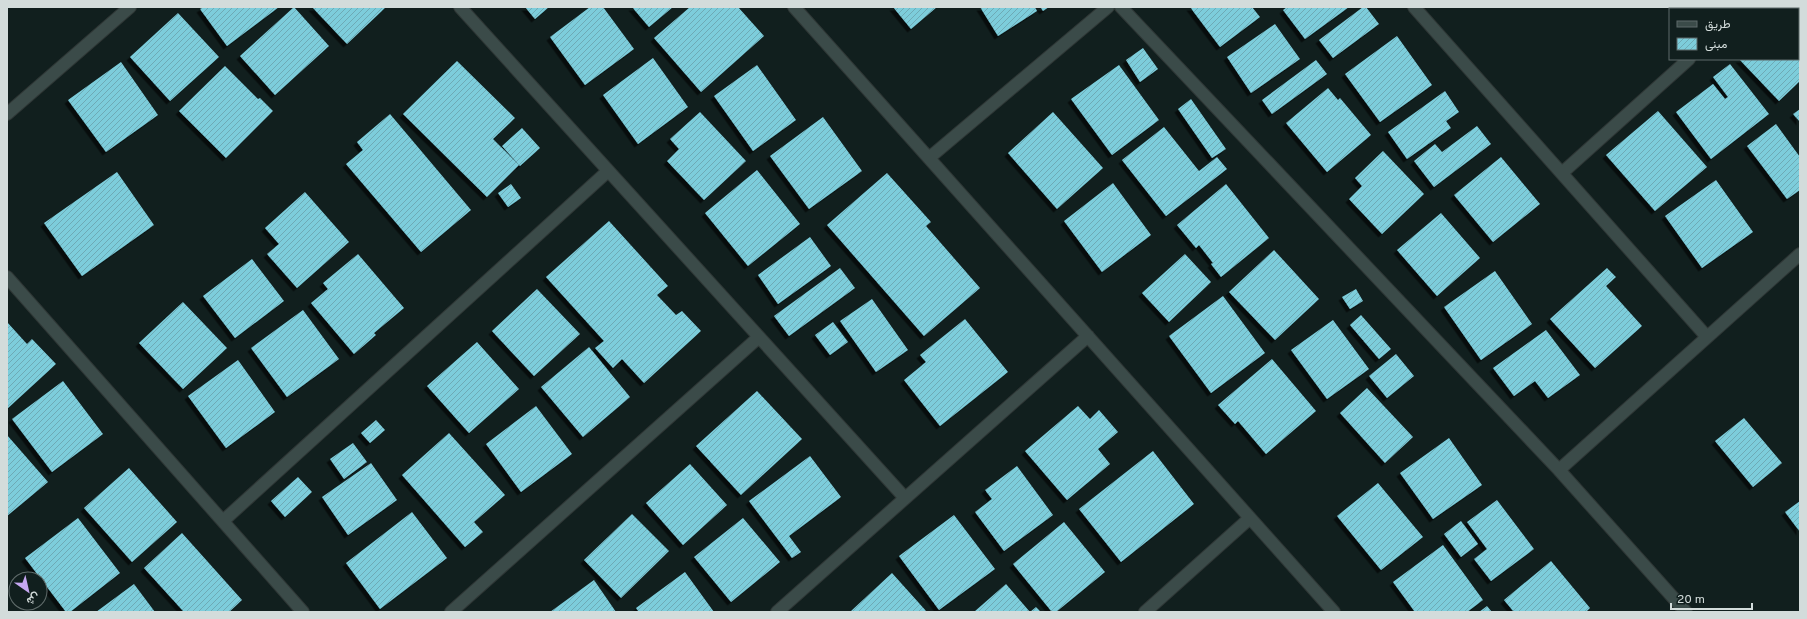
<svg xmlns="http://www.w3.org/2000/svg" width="1807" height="619" font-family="Overpass,Vazirmatn,sans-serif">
<defs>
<pattern id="building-hatch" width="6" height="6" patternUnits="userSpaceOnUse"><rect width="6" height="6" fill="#7dcddb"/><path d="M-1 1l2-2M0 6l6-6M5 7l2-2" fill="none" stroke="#6eaab5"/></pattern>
<filter id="shadow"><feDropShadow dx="-3.5" dy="3.5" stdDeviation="0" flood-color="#0009"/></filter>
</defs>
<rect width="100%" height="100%" fill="#111f1e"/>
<!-- building -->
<path fill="url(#building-hatch)" filter="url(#shadow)" d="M 203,7 L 279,7 L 227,46 L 200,9 Z
M 294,7 L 329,46 L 275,95 L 240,56 Z
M 312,7 L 386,7 L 347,44 Z
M 525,7 L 549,7 L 535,19 Z
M 590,7 L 603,7 L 634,49 L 585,85 L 550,37 Z
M 632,7 L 673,7 L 649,27 Z
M 690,7 L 738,7 L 764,36 L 701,92 L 654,38 Z
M 893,7 L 937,7 L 911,29 Z
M 980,7 L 1035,7 L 1037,11 L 998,36 Z
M 1040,7 L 1049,7 L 1043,11 Z
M 1190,7 L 1252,7 L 1260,17 L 1220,47 Z
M 1287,7 L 1349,7 L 1305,39 L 1283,10 Z
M 1363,7 L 1366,7 L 1379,24 L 1333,58 L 1319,40 Z
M 178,13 L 219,57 L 170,101 L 130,57 Z
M 1798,23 L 1800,25 L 1800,81 L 1779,101 L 1739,59 L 1798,59 Z
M 1275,24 L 1300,59 L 1251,93 L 1227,57 Z
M 1397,36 L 1432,85 L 1380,122 L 1345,74 Z
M 1143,48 L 1158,69 L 1140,82 L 1126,60 Z
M 653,58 L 688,107 L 638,144 L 603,95 Z
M 1316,60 L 1327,74 L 1272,114 L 1262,100 Z
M 457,61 L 515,118 L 493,139 L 519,165 L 487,197 L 403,114 Z
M 121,62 L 158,115 L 106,152 L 68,100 Z
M 1730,64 L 1769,114 L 1711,159 L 1676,112 L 1713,84 L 1725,99 L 1728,97 L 1713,77 Z
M 757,65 L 796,120 L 753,151 L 714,96 Z
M 1119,65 L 1159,120 L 1112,155 L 1071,99 Z
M 225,66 L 258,99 L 260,98 L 273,111 L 226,158 L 179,111 Z
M 1328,88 L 1338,100 L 1340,98 L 1371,135 L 1327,172 L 1286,123 Z
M 1445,91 L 1459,112 L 1446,121 L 1451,128 L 1407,159 L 1388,132 Z
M 1191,99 L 1226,149 L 1212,158 L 1178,109 Z
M 1800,109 L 1800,122 L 1793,114 Z
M 1658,111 L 1707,167 L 1655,211 L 1606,155 Z
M 700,112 L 746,161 L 704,200 L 667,161 L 679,149 L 670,139 Z
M 1053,112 L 1103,168 L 1057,209 L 1008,153 Z
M 390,114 L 471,210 L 421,252 L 346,164 L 363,150 L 357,142 Z
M 823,117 L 862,171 L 809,209 L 770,156 Z
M 1776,124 L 1800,157 L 1800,190 L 1787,199 L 1747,146 Z
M 1477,126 L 1491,144 L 1434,187 L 1414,161 L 1435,144 L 1442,152 Z
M 1164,127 L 1199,171 L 1217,157 L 1227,169 L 1166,216 L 1122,160 Z
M 522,128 L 540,148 L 520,166 L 502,146 Z
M 1383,151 L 1424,194 L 1382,234 L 1349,199 L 1362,186 L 1355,178 Z
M 1501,157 L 1540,204 L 1493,242 L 1454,195 Z
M 757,170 L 800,224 L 748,266 L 705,213 Z
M 117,172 L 154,225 L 82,276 L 44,223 Z
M 887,173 L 931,222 L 926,226 L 980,288 L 924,336 L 827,225 Z
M 1716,180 L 1753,232 L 1702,268 L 1665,216 Z
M 1113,183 L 1151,235 L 1102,272 L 1064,221 Z
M 511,184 L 521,198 L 508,207 L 498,193 Z
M 1226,184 L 1269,238 L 1221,277 L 1211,264 L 1213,263 L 1199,245 L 1196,248 L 1177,225 Z
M 305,192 L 349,242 L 297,288 L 267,254 L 279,244 L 265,228 Z
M 1441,213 L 1480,258 L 1437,296 L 1397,250 Z
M 609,221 L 668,286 L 657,295 L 676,315 L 682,311 L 701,331 L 644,383 L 622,359 L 613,368 L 595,348 L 604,341 L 546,277 Z
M 810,237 L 831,266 L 778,304 L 758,275 Z
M 1274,250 L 1319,299 L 1275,340 L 1229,292 Z
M 358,254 L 404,308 L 374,333 L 376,335 L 354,354 L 311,303 L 328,289 L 323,283 Z
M 1185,254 L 1211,282 L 1169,322 L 1142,293 Z
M 252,259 L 284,301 L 235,338 L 203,296 Z
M 840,268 L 855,288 L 789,336 L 774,316 Z
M 1607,268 L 1616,277 L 1606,286 L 1642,326 L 1595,368 L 1550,319 Z
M 1495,271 L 1532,324 L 1481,360 L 1444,307 Z
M 537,289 L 580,334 L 534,376 L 492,331 Z
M 1356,289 L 1363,301 L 1350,309 L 1342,297 Z
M 1223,296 L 1265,353 L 1211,393 L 1169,336 Z
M 872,299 L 908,350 L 876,372 L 840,321 Z
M 183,302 L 227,348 L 183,389 L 139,343 Z
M 303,310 L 339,359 L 287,397 L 251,348 Z
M 1361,315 L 1391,349 L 1379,359 L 1350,325 Z
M 965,319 L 1008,372 L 940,426 L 904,380 L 926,362 L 920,355 Z
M 1333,320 L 1369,369 L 1327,399 L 1291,350 Z
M 7,322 L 27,344 L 32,339 L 56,364 L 7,409 Z
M 833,322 L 848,342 L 830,355 L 815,335 Z
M 1546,330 L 1580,375 L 1548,398 L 1535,381 L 1514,396 L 1493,368 Z
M 477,342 L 519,389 L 469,433 L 427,386 Z
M 589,347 L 630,397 L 583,437 L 541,387 Z
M 1396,354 L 1414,376 L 1387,398 L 1369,376 Z
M 1272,359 L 1316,411 L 1266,454 L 1238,421 L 1235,424 L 1218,405 Z
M 238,360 L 275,412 L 226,448 L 188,396 Z
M 63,381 L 103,434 L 52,472 L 12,419 Z
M 1367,388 L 1413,437 L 1385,463 L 1340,413 Z
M 757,391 L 802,439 L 741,495 L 696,446 Z
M 536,406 L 572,454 L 521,492 L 486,444 Z
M 1078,406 L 1090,419 L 1099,410 L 1118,432 L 1098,449 L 1110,464 L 1067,500 L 1025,451 Z
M 1744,418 L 1782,463 L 1753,487 L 1715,441 Z
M 376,420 L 385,430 L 370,443 L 361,433 Z
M 449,433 L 505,495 L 474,522 L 483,532 L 465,547 L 402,475 Z
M 7,435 L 48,482 L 7,516 Z
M 1449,438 L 1482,485 L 1433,519 L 1400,473 Z
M 353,443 L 367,462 L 344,479 L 330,459 Z
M 1153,451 L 1194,504 L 1121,562 L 1079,509 Z
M 810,456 L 841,497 L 789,536 L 801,552 L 792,558 L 749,501 Z
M 371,463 L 397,500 L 348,535 L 322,497 Z
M 690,464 L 727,505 L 683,545 L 646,503 Z
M 1017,466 L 1053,515 L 1004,551 L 975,512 L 992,499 L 985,490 Z
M 129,468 L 177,522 L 132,562 L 84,508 Z
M 298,477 L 312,492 L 285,517 L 271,501 Z
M 1378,483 L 1423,537 L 1381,570 L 1337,516 Z
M 1497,500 L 1534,549 L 1491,581 L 1474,559 L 1487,549 L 1467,522 Z
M 1800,501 L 1800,532 L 1785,512 Z
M 412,512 L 447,558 L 380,609 L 346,563 Z
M 632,514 L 669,551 L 621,598 L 584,560 Z
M 954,515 L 995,569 L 939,610 L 899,556 Z
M 78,518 L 120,573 L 70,612 L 66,612 L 25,558 Z
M 743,518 L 780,562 L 731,602 L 694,557 Z
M 1461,521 L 1478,544 L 1461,557 L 1444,534 Z
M 1064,522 L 1105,572 L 1056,612 L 1052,612 L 1013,564 Z
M 182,533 L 242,600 L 229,612 L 184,612 L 144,568 Z
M 1443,545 L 1483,600 L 1467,612 L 1415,612 L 1393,582 Z
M 1551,561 L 1590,608 L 1586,612 L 1514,612 L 1504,600 Z
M 685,572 L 714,612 L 639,612 L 636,608 Z
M 892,573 L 927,612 L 850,612 Z
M 594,580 L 616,612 L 550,612 Z
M 134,584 L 155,612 L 96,612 Z
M 1006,584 L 1030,612 L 974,612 Z
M 1487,606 L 1492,612 L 1479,612 Z
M 1036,607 L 1041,612 L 1030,612 Z"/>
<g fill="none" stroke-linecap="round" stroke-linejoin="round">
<!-- minor casing -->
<g stroke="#2f3736" stroke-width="14">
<path id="minor" d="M 460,7 L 905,498
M 794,7 L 1334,612
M 1121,7 L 1559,470 L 1686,612
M 1414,7 L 1707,337
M 1745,9 L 1747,7
M 7,114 L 130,7
M 929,158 L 1108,7
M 1562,173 L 1689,59
M 7,277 L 303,612
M 1559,470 L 1800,254
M 223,521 L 608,171
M 451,612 L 759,337
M 777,612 L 1088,336
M 1145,612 L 1250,518"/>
</g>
<!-- minor -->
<use href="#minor" stroke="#3b4b49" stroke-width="12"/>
</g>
<!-- border -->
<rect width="1807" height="619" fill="none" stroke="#d3dcdb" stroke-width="16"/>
<!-- legend -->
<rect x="1669" y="8" width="130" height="52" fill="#111f1e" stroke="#5f6b6a"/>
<rect x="1677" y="21" width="20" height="6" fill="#3b4b49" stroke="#5f6b6a"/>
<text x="1705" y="28" font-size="12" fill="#d3dcdb">طريق</text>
<rect x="1677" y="38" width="20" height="12" fill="url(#building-hatch)" stroke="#5f6b6a"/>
<text x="1705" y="48" font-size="12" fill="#d3dcdb">مبنى</text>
<!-- north arrow -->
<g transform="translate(28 591) rotate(146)"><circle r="19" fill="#111f1e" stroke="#5f6b6a"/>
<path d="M0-3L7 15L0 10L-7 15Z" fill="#c5a7f1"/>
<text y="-6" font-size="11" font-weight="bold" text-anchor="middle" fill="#d3dcdb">ش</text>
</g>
<!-- scale -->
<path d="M1671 603v6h81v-6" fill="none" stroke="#d3dcdb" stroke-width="2"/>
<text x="1677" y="603" font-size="12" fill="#d3dcdb" stroke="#111f1e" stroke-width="3" paint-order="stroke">20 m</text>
</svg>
